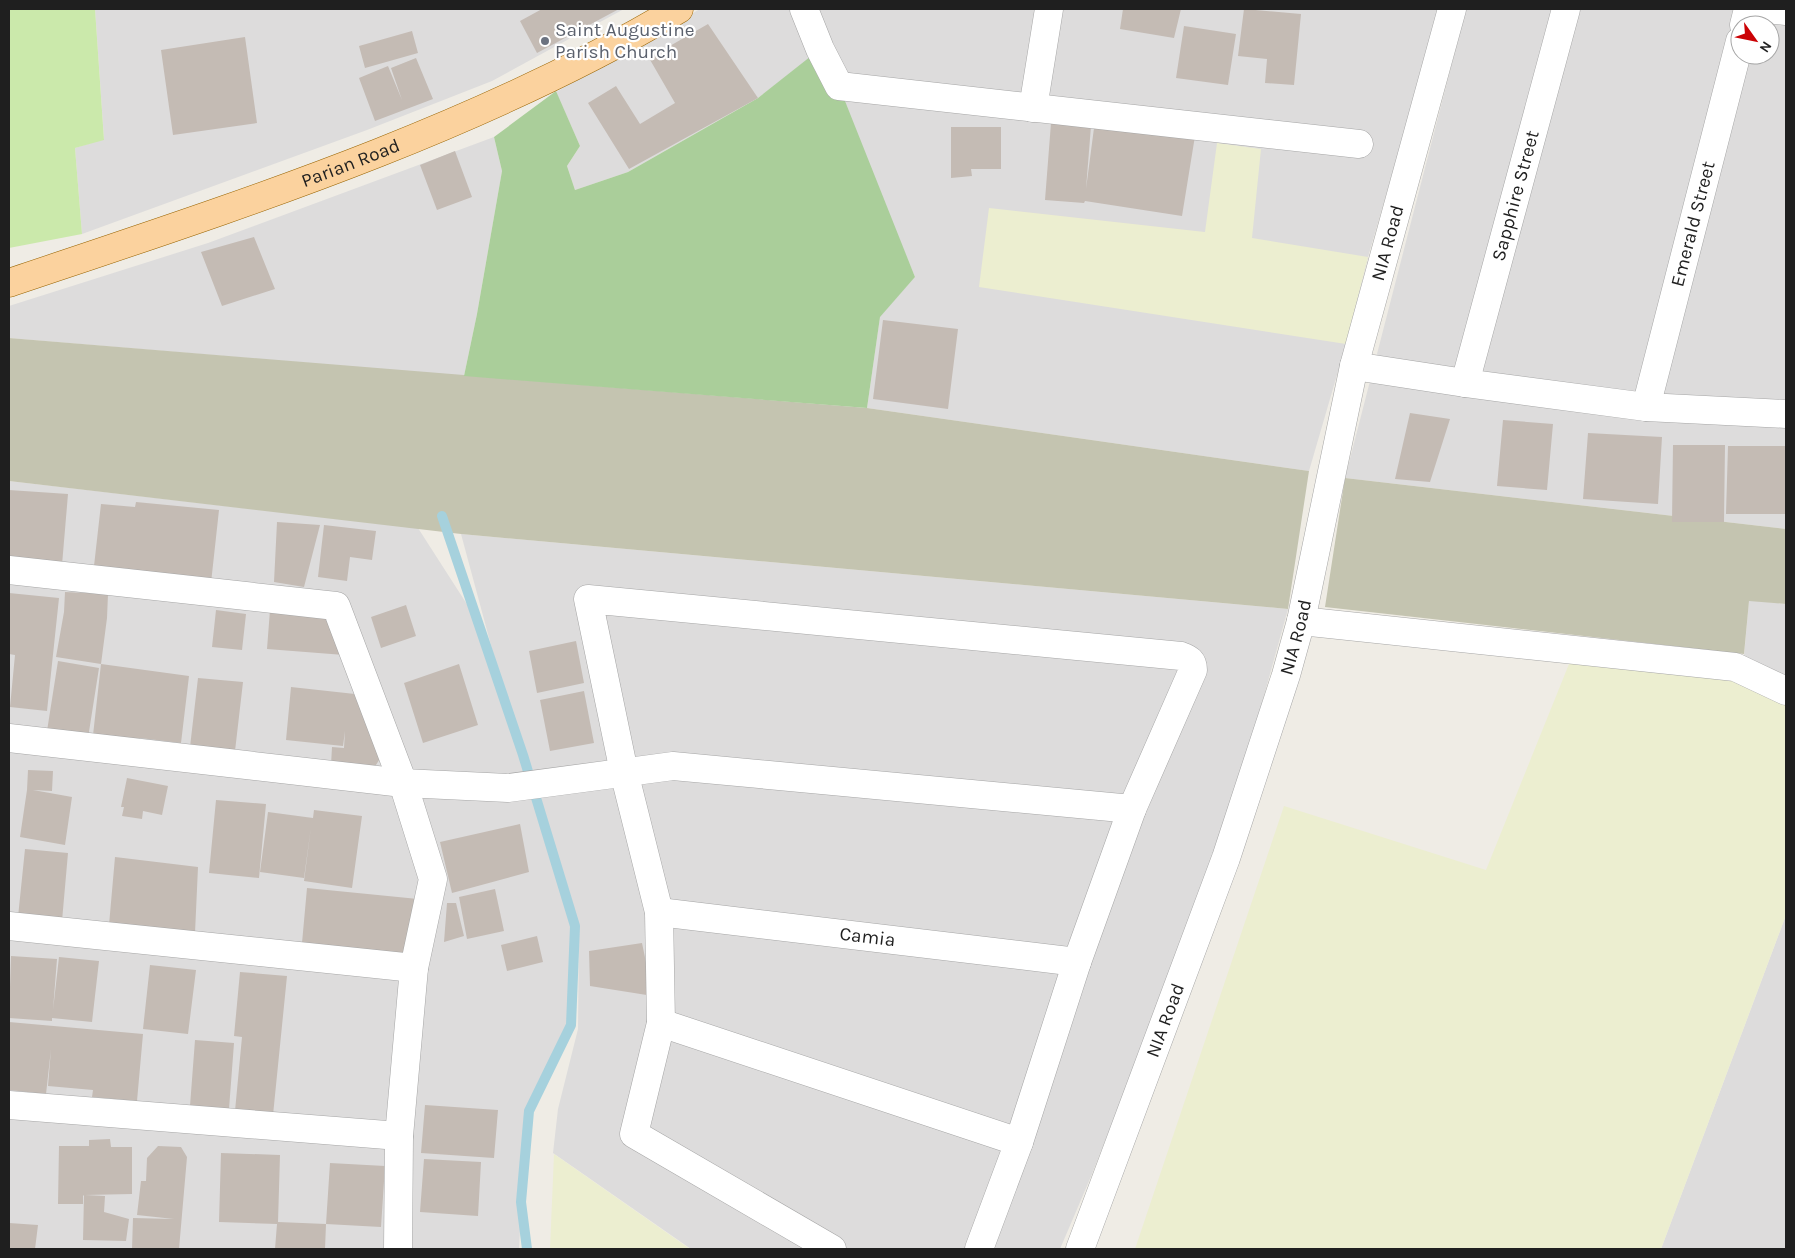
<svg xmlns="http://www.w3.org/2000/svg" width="1795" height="1258" font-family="Karla,sans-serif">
<rect width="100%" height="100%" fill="#efece5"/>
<!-- residential -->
<path fill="#dddcdc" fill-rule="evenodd" d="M 95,9 L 624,9 L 492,81 L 367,130 L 82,234 L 75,148 L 104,139 Z
M 700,9 L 1440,9 L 1368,257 L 1346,344 L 1309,471 L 867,408 L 880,316 L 915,277 L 820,50 L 758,98 L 628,172 L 575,190 L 567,166 L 580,146 L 556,92 Z
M 1466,9 L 1786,9 L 1786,529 L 1345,478 ZM 1740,25 L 1770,25 L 1770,55 L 1740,55 Z
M 494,137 L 502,171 L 477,314 L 464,376 L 9,338 L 9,306 L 208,243 Z
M 9,481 L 418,528 L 479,623 L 572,926 L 569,1024 L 526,1114 L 519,1249 L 9,1249 Z
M 461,534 L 1288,609 L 1226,833 L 1092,1174 L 1060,1249 L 691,1249 L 553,1153 L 558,1109 L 578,1029 L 579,928 L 492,649 Z
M 1749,600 L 1786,604 L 1786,697 L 1742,679 Z
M 1786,915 L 1786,1249 L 1661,1249 Z"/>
<!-- construction -->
<path fill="#c4c4b0" d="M 9,338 L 867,408 L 1309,471 L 1288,609 L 461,534 L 9,481 Z
M 1345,478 L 1786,529 L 1786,604 L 1749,601 L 1744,654 L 1325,607 Z"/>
<!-- farmland -->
<path fill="#eceed0" d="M 1217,143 L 1261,149 L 1252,238 L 1368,257 L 1346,344 L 979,287 L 989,208 L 1205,232 Z
M 1571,659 L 1742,679 L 1786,697 L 1786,915 L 1661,1249 L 1135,1249 L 1284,806 L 1486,870 Z
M 554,1154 L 690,1249 L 550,1249 Z"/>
<!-- grass -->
<path fill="#cbe9ab" d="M 9,9 L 95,9 L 104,140 L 75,148 L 82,234 L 9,248 Z"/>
<!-- forest -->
<path fill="#aace9a" d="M 820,49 L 839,86 L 915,277 L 880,317 L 867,408 L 464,376 L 477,314 L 502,171 L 494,137 L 556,91 L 580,146 L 567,166 L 575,190 L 628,172 L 758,98 Z"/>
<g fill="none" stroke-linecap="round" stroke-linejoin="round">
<!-- stream -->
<path stroke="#a6d1dd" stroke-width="10" d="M 442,516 L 523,755 L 575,926 L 571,1025 L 529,1111 L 521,1202 L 527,1249"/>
</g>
<!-- building -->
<path fill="#c4bbb4" d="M 542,9 L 619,9 L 537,53 L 520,21 Z
M 1123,9 L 1181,9 L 1174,38 L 1120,29 Z
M 1244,9 L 1301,14 L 1294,85 L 1265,83 L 1267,59 L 1238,56 Z
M 708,24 L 758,98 L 629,169 L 588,103 L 616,86 L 640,124 L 675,103 L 649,58 Z
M 1184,26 L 1236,34 L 1228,85 L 1176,78 Z
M 412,31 L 418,53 L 365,68 L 359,46 Z
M 245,37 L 257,123 L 173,135 L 161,50 Z
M 416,58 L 433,99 L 375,121 L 359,78 L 388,66 L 402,100 L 391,68 Z
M 1051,123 L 1091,126 L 1086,189 L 1094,128 L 1195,136 L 1182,216 L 1085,201 L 1084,203 L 1045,200 Z
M 951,127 L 1001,127 L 1001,169 L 971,169 L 972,176 L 951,178 Z
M 455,151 L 472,197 L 437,210 L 420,165 Z
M 254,237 L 275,289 L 222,306 L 201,252 Z
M 883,320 L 958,329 L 948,409 L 873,399 Z
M 1410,413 L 1450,419 L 1430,482 L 1395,479 Z
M 1503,420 L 1553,424 L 1547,490 L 1497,486 Z
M 1588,433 L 1662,437 L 1658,504 L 1583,499 Z
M 1673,445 L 1725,445 L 1724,522 L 1672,522 Z
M 1728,446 L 1786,446 L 1785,514 L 1726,514 Z
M 9,490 L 68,494 L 62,565 L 9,561 Z
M 136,502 L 219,510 L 211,583 L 128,575 L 129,569 L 94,566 L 101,504 L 135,507 Z
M 277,522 L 320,525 L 304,587 L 274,582 Z
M 324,525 L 376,531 L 372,560 L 350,557 L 347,581 L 318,577 Z
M 65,592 L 108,594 L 107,618 L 101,664 L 56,657 L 64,612 Z
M 9,593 L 59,598 L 47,711 L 10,707 L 15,655 L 9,654 Z
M 406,605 L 416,636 L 381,648 L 371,617 Z
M 216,610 L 246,614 L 242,650 L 212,647 Z
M 270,610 L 329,615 L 344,655 L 267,649 Z
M 576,641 L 584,683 L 537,693 L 529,651 Z
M 58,661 L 99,668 L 88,738 L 47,731 Z
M 101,664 L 189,676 L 181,743 L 140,738 L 138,750 L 92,744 Z
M 459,664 L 478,725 L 423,743 L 404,683 Z
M 198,678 L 243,682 L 235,751 L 190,747 Z
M 291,687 L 364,695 L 383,754 L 374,768 L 331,765 L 332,747 L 344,748 L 345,731 L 343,746 L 286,740 Z
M 584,691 L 594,743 L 550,751 L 540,700 Z
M 28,770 L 53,771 L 52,791 L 33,790 L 72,797 L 65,845 L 20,837 L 27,790 Z
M 127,778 L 168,786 L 162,815 L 143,811 L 142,819 L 122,816 L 124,807 L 121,807 Z
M 216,800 L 266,804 L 259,878 L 209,873 Z
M 314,810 L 362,816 L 352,888 L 304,881 L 311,827 L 304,878 L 260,872 L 268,812 L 313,818 Z
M 520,824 L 529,872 L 452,893 L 440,842 Z
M 25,849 L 68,853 L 62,921 L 18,917 Z
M 115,857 L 198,867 L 195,933 L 109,925 Z
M 307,888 L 418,899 L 412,954 L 302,943 Z
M 495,889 L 504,931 L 467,939 L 459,897 Z
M 447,903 L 456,903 L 464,936 L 444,942 Z
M 537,936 L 543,962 L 507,971 L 501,945 Z
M 642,943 L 653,996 L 590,986 L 589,951 Z
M 11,956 L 57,959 L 53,1010 L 59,957 L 99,961 L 92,1022 L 52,1018 L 52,1021 L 9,1018 Z
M 150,965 L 196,970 L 188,1034 L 143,1029 Z
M 240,972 L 287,976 L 273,1115 L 235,1111 L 242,1037 L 234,1036 Z
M 9,1022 L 143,1034 L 137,1101 L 92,1097 L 93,1090 L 48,1086 L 51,1049 L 46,1094 L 9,1090 Z
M 195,1040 L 234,1043 L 229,1109 L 190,1106 Z
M 425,1105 L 498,1110 L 494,1158 L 421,1153 Z
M 110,1139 L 111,1147 L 132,1147 L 132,1194 L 85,1195 L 105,1196 L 104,1212 L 129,1219 L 126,1241 L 83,1240 L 84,1195 L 83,1196 L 83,1204 L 58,1204 L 59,1146 L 89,1146 L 89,1140 Z
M 158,1146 L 181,1147 L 187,1157 L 179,1249 L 132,1249 L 133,1218 L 174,1219 L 137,1215 L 141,1181 L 146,1181 L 147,1158 Z
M 221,1153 L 280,1155 L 278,1222 L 326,1224 L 325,1249 L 275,1249 L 277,1224 L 219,1222 Z
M 424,1159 L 481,1162 L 478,1216 L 420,1212 Z
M 330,1163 L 385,1166 L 381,1227 L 326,1224 Z
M 9,1223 L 38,1225 L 35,1249 L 9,1249 Z"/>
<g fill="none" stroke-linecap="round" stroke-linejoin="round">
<!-- minor casing -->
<g stroke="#a6a6a6" stroke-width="29">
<g id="minor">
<path d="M 804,9 L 820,49 L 839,86 L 1359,144"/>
<path d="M 1765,9 L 1786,11"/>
<path d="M 1744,25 L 1748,9"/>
<path d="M 1033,108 L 1049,9"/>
<path d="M 1354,366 L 1465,383 L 1646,407 L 1786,414"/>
<path id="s1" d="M 1465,383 L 1566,9"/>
<path id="s2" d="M 1646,407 L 1740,41"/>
<path d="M 9,570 L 336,606 L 403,783 L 433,879 L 414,968 L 399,1136 L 398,1249"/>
<path d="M 1301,621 L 1735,667 L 1786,691"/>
<path d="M 9,738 L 403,783 L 508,788 L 673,766 L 1132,809"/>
<path id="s3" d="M 659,912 L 1077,962"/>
<path d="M 9,926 L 414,968"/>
<path d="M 661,1023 L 1019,1142"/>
<path d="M 9,1105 L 399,1136"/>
<path d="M 832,1249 L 634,1134 L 661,1023 L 659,912 L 624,772 L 588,599 L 1181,656 C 1189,659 1193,661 1193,670 L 1132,809 L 1077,962 L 1019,1142 L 979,1249"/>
<path id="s4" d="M 1080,1249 L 1226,858 L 1286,675 L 1301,621 L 1354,366 L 1452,9"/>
</g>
</g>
<!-- major casing -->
<g stroke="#986402" stroke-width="29">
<g id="major">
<path id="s5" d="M 9,283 C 237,206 471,132 679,9"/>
</g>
</g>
<!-- minor -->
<use href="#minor" stroke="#fff" stroke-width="28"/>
<!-- major -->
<use href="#major" stroke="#fbd29e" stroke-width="28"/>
</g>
<!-- markers -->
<circle fill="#6b7280" stroke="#fff" stroke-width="2" cx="545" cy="41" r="5"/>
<g text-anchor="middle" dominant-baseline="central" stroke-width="4.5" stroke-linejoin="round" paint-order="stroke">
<!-- worship labels -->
<g font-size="19" fill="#5b616d" stroke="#fff" text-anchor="start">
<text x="555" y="30">Saint Augustine<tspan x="555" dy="22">Parish Church</tspan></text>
</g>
<!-- street labels -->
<g font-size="19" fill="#1f1f1f" stroke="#fff">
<text stroke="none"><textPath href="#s5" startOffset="362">Parian Road</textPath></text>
<text stroke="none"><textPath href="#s1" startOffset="194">Sapphire Street</textPath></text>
<text stroke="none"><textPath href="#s2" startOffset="189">Emerald Street</textPath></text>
<text stroke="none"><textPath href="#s4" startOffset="1054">NIA Road</textPath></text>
<text stroke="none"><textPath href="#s4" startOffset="649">NIA Road</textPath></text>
<text stroke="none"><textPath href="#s3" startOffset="210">Camia</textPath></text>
<text stroke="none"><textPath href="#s4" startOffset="244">NIA Road</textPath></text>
</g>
</g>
<!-- border -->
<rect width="1795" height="1258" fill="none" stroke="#1f1f1f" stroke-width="20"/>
<!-- north arrow -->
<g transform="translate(1755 40) rotate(123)"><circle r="24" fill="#ffffff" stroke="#a5a5a5"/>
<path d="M0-4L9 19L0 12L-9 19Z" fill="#cb0205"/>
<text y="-8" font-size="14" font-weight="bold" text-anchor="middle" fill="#1f1f1f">N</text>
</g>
</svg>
